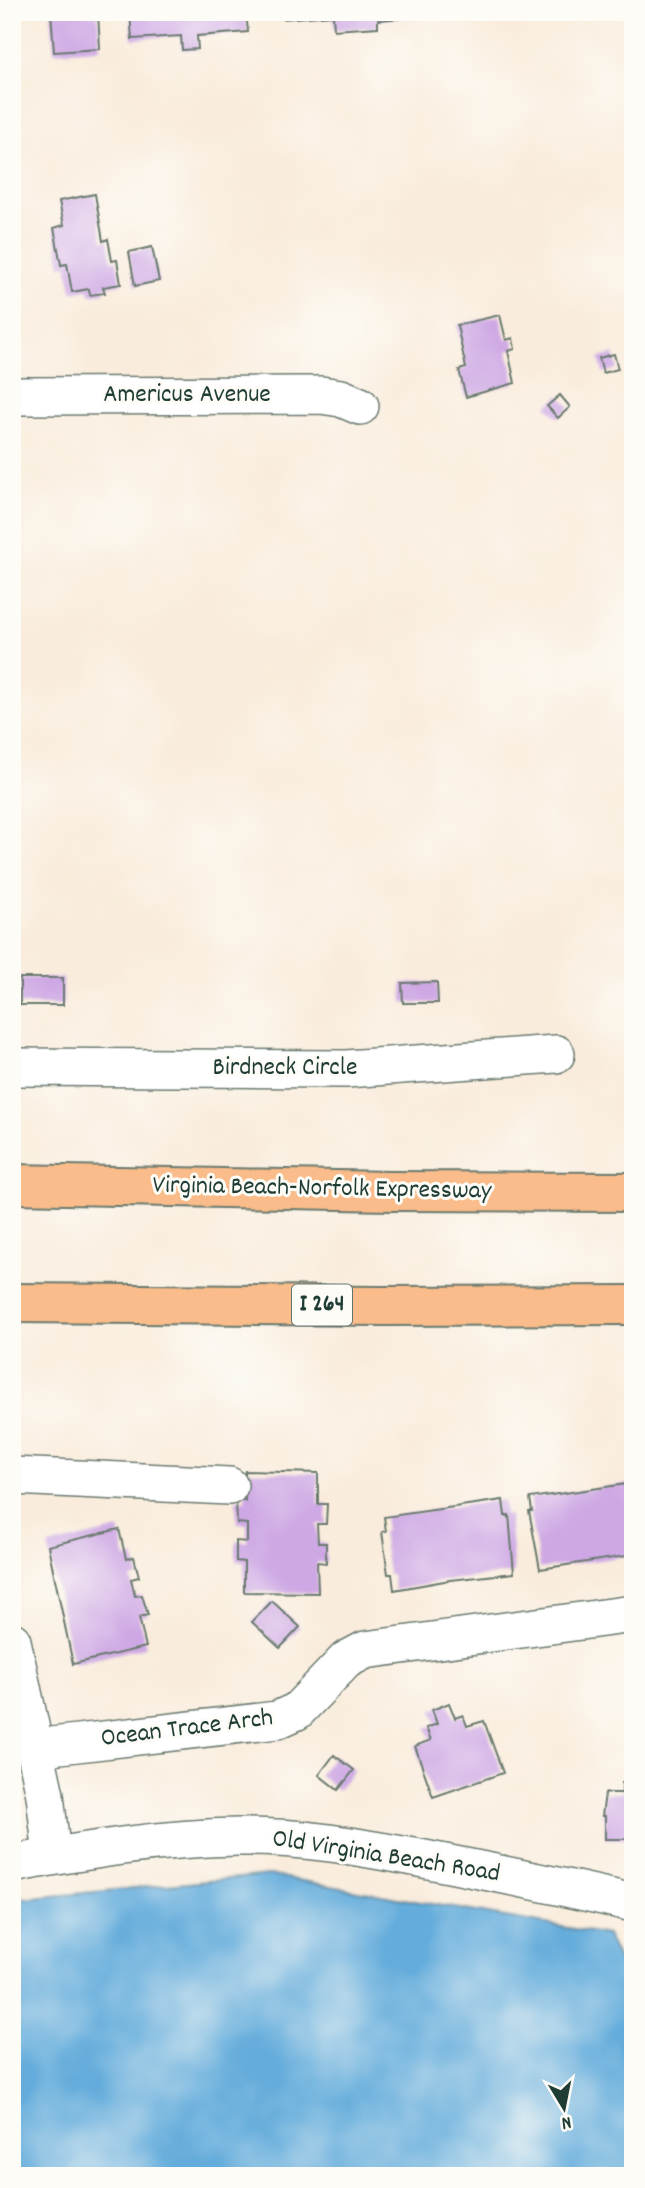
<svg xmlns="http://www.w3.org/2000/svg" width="645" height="2188" font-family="Dekko,sans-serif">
<rect width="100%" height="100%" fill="#fdfcf7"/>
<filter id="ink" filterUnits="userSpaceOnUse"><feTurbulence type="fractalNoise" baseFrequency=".0143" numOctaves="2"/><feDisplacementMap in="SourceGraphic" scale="14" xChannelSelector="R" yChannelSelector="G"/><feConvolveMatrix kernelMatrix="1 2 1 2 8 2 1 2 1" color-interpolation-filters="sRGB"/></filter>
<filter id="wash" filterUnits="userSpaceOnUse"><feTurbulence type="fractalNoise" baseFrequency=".00686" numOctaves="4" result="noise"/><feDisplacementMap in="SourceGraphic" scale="28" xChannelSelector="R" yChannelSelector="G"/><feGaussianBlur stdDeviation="1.57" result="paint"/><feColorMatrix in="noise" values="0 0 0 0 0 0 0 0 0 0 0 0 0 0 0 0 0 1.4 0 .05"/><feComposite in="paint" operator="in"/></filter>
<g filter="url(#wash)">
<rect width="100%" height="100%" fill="#f9ecdc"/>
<!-- water -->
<path fill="#64acdb" stroke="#427488" stroke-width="2" d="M 269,1875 L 607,1935 L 633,1994 L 633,2176 L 12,2176 L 12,1900 Z"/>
<g id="blocks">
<!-- building -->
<path fill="#cea8e4" d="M 51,12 L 98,12 L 100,49 L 54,52 Z
M 130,12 L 246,12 L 248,32 L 197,36 L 198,49 L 182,50 L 181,36 L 132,39 Z
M 283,12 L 428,12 L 428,16 L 378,20 L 378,27 L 334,30 L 333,15 L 283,19 Z
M 509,12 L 527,12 L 527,20 L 510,20 Z
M 95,194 L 103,241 L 108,239 L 112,261 L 117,260 L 121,284 L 103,287 L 105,293 L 90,295 L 89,289 L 72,292 L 67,264 L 61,265 L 54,228 L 64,225 L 59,201 Z
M 152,247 L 159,281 L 135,286 L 129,252 Z
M 500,315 L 506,340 L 513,338 L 515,349 L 508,351 L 515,383 L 466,397 L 459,370 L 466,368 L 457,325 Z
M 614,354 L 618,369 L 603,373 L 599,358 Z
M 560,395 L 570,407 L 558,418 L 547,406 Z
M 20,978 L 63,978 L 63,1005 L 20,1005 Z
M 437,982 L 438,1003 L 403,1003 L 402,983 Z
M 245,1471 L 318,1473 L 318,1504 L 327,1504 L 326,1524 L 317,1524 L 318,1543 L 326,1543 L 326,1563 L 317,1562 L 318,1593 L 244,1592 L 244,1562 L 236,1561 L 236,1541 L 247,1542 L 247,1524 L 237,1523 L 236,1500 L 245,1501 Z
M 633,1483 L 633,1555 L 540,1569 L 529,1511 L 532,1511 L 530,1498 Z
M 503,1500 L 505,1516 L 509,1515 L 514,1573 L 450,1580 L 394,1590 L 392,1574 L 388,1574 L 382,1532 L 386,1531 L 384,1517 Z
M 119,1529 L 126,1559 L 134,1557 L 139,1577 L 131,1579 L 135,1596 L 142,1595 L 148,1615 L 139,1617 L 146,1647 L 73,1664 L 48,1546 Z
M 272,1601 L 300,1627 L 280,1648 L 252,1622 Z
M 449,1703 L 455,1718 L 463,1715 L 467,1726 L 484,1721 L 503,1773 L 433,1797 L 415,1746 L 431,1740 L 426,1728 L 437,1724 L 432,1710 Z
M 334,1755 L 354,1770 L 338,1790 L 319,1775 Z
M 622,1783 L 633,1783 L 633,1839 L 605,1839 L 605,1816 L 602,1816 L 605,1793 L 622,1793 Z"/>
</g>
</g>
<g filter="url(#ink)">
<use href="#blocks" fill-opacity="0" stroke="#6b7a6f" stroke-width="2"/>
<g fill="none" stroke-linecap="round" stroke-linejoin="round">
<!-- street casing -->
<g stroke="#6b7a6f" stroke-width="40">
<path id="street" d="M 12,396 L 321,395 L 341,398 L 360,406
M 12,1067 L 346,1069 L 556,1054
M 12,1476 L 229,1486
M 12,1641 L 45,1795 L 52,1856
M 34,1748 L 277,1720 L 297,1711 L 346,1660 L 365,1650 L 633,1614
M 12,1864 C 87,1850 163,1838 239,1837 C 300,1836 360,1847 419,1858 C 491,1872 562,1886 633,1903"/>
</g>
<!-- highway casing -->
<g stroke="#6b7a6f" stroke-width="42">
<path id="highway" d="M 12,1184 L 391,1191 L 633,1192
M 12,1303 L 383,1306 L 633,1305"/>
</g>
<!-- street -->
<use href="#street" stroke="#fff" stroke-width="37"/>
<!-- highway -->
<use href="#highway" stroke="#f9bc8a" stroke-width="38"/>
</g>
</g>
<g text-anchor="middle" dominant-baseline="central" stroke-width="6" stroke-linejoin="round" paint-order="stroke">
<!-- shield labels -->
<rect fill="#fdfcf7" stroke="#62766e" stroke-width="2" x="292" y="1284.5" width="60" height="41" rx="5"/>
<g font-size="24" font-weight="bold" fill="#1f3d34">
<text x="322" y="1305">I 264</text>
</g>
<!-- street labels -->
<g font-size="26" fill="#1f3d34" stroke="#fdfcf7">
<text x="187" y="395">Americus Avenue</text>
<text x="285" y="1068">Birdneck Circle</text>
<text transform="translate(322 1189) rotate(1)">Virginia Beach-Norfolk Expressway</text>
<text transform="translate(187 1729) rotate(-7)">Ocean Trace Arch</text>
<text transform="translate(386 1857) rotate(9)">Old Virginia Beach Road</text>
</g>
</g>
<!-- margin -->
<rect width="645" height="2188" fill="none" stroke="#fdfcf7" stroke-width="42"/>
<!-- north arrow -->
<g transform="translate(564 2108) rotate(170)" stroke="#fdfcf7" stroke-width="5" paint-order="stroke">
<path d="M0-5L12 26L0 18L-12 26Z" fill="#1f3d34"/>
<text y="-10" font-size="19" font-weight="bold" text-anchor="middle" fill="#1f3d34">N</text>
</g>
</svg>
